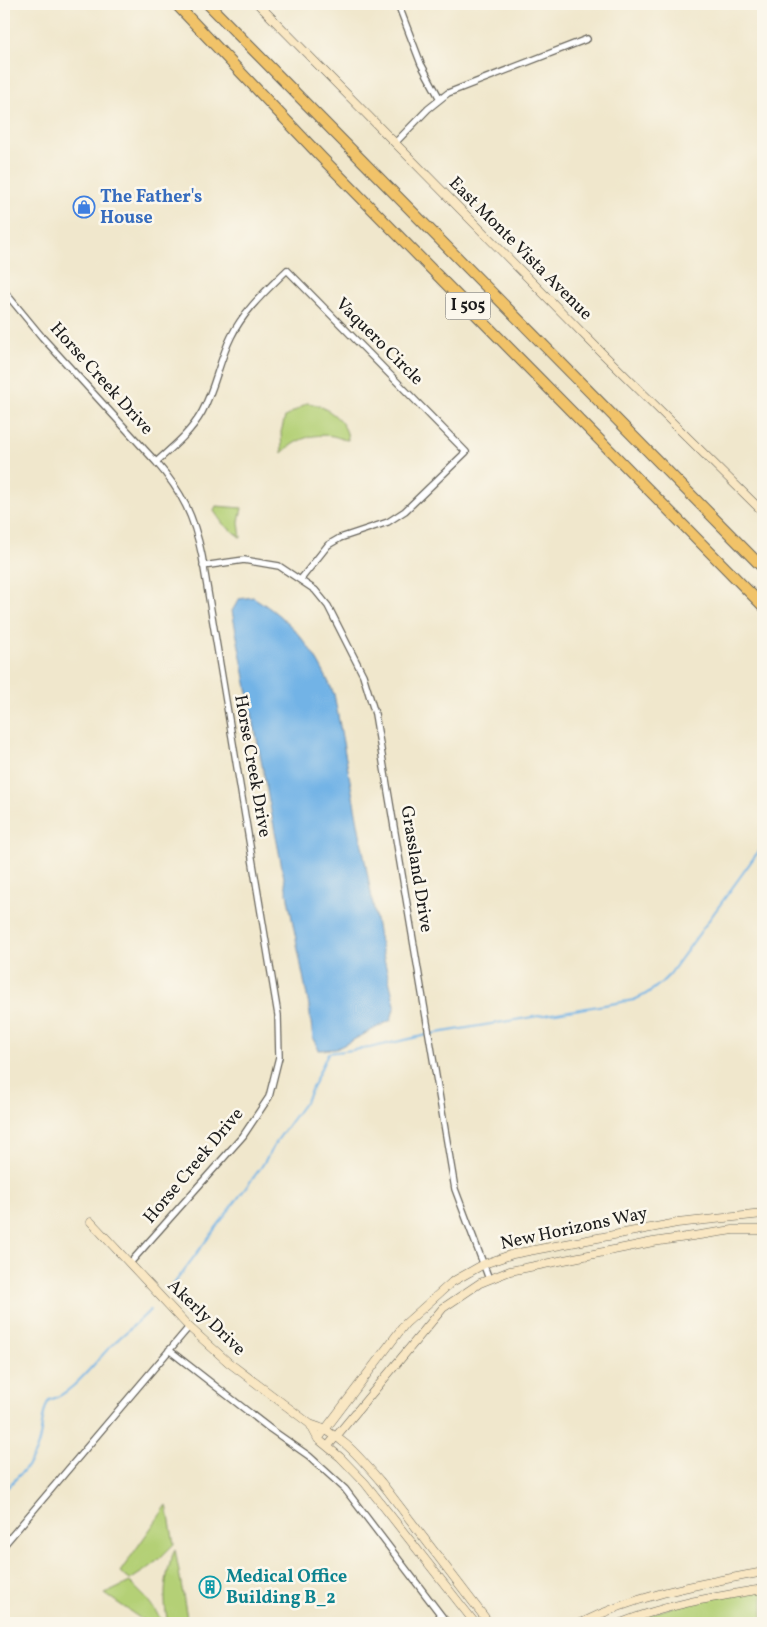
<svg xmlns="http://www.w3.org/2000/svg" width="767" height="1627" font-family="Vollkorn,serif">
<rect width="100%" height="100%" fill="#fbf7ec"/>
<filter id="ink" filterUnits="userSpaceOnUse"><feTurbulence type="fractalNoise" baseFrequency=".02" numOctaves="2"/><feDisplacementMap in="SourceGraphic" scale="10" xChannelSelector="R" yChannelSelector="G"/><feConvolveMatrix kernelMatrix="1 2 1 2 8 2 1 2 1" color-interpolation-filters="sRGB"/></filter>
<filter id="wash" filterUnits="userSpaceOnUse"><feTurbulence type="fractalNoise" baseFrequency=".0096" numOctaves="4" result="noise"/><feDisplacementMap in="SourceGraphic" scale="20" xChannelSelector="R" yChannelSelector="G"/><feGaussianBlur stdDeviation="1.12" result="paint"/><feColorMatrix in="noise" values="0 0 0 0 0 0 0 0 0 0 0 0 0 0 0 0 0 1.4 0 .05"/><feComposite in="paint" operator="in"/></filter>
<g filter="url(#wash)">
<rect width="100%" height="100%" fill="#f0e7cc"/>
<!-- green -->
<path fill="#b4d076" stroke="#687649" d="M 307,403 C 324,404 348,421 348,440 C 343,440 338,437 333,436 C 313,433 296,439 282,453 L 281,432 L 285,417 Z
M 216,506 L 242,508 L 239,522 L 241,538 L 223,524 L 214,511 Z
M 167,1505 L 174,1544 L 153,1565 L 130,1580 L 120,1572 Z
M 175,1549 L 188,1623 L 168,1623 C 162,1597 165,1574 175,1549 Z
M 130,1582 L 147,1599 L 164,1623 L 147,1623 L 105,1594 Z
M 763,1589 L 763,1623 L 622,1623 L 698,1599 Z"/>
<!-- water -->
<path fill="#72b3e6" stroke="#476881" d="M 253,597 C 294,622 315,650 334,694 L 380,942 L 395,1005 L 391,1020 L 336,1049 L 319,1050 L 313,1039 L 309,1006 L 232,611 L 239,599 Z"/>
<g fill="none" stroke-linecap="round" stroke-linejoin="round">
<!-- stream -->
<path stroke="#72b3e6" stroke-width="2" d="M 431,1034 L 634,1000 C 649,994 659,986 670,974 L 763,845
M 173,1285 L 262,1166 L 276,1142 L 307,1099 L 328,1053 L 369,1048 L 427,1035
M 4,1491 C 17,1477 33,1464 38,1445 C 43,1430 41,1413 49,1400 C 72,1395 96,1360 113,1344 C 125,1332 138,1323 150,1310"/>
</g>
</g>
<g filter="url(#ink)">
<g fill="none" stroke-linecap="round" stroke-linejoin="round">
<!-- street casing -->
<g stroke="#66635a" stroke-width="8">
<path id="street" d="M 398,4 L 421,64 L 440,99
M 395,143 L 428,109 L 448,93 L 587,39
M 4,291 L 42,337 L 156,462 C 182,492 194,516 202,556 L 278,1015 L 279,1057 L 269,1097 L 243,1136 L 130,1263
M 156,462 C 173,447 191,432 202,412 C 215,388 219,361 231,337 C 244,310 267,290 287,270 L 466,452 L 405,511 L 388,522 L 340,538 L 328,545 L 301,579
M 203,566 L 244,560 L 279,566 L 315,590 L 328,606 L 363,675 L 375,714 L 455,1189 L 489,1279
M 169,1350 L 269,1428 L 309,1456 L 345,1489 L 447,1623
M 4,1545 L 189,1327"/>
</g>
<!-- secondary casing -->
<g stroke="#66635a" stroke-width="9">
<path id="secondary" d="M 258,4 L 603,354 L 763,512
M 91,1222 L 189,1327 L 228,1362 L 310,1424 L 318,1439 L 340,1457 L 365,1483 L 475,1623
M 310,1424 C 340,1432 361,1459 381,1482 L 489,1623
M 318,1439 L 405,1324 L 452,1282 L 484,1264 L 513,1254 L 677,1223 L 763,1214
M 328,1446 L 443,1308 L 480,1283 L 510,1271 L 653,1242 L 733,1230 L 763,1230
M 581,1623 C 639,1594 700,1584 763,1572
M 621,1623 C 667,1604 715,1597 763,1589"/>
</g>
<!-- highway casing -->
<g stroke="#66635a" stroke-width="12">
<path id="highway" d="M 176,4 L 322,158 L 763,606
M 208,4 L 763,568"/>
</g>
<!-- street -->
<use href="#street" stroke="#fff" stroke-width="5.5"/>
<!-- secondary -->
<use href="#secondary" stroke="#f9e7c3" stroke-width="8"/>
<!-- highway -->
<use href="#highway" stroke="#f1c369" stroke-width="10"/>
</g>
</g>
<!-- icons -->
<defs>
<g id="shop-ring" transform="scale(1.125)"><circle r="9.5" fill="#fbf7ec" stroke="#3f7fe0" stroke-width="1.5"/><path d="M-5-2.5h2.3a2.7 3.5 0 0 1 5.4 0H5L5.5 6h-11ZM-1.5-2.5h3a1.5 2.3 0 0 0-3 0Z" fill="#3f7fe0"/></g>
<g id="building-ring" transform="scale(1.125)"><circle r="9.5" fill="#fbf7ec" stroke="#0f9aa8" stroke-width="1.5"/><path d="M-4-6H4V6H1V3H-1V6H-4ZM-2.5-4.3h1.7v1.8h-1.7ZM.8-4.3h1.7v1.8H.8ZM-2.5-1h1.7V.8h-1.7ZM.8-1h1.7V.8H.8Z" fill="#0f9aa8"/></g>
</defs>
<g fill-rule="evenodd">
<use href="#shop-ring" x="84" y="207"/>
<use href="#building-ring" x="210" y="1587"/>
</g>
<g text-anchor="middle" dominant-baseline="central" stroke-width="5" stroke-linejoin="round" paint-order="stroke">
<!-- shield labels -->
<rect fill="#fbf7ec" stroke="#5f5e5a" stroke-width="1" x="445.5" y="292.5" width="45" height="27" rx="4"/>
<g font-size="16" font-weight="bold" fill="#1c1c1c">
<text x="468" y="306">I 505</text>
</g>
<!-- shop labels -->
<g font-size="18" font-weight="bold" fill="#366cbe" stroke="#fbf7ec" text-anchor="start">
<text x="100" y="197">The Father's<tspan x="100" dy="21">House</tspan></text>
</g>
<!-- street labels -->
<g font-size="18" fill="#1c1c1c" stroke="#fbf7ec">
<text transform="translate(520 249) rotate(45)">East Monte Vista Avenue</text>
<text transform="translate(379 342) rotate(45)">Vaquero Circle</text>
<text transform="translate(101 379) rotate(48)">Horse Creek Drive</text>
<text transform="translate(252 766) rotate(80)">Horse Creek Drive</text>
<text transform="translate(416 869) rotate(81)">Grassland Drive</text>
<text transform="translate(194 1166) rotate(-50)">Horse Creek Drive</text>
<text transform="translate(574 1229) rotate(-12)">New Horizons Way</text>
<text transform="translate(206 1318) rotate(44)">Akerly Drive</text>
</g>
<!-- culture labels -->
<g font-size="18" font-weight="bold" fill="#0d838f" stroke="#fbf7ec" text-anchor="start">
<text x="226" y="1577">Medical Office<tspan x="226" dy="21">Building B_2</tspan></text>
</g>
</g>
<!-- margin -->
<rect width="767" height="1627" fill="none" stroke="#fbf7ec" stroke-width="20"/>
</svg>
